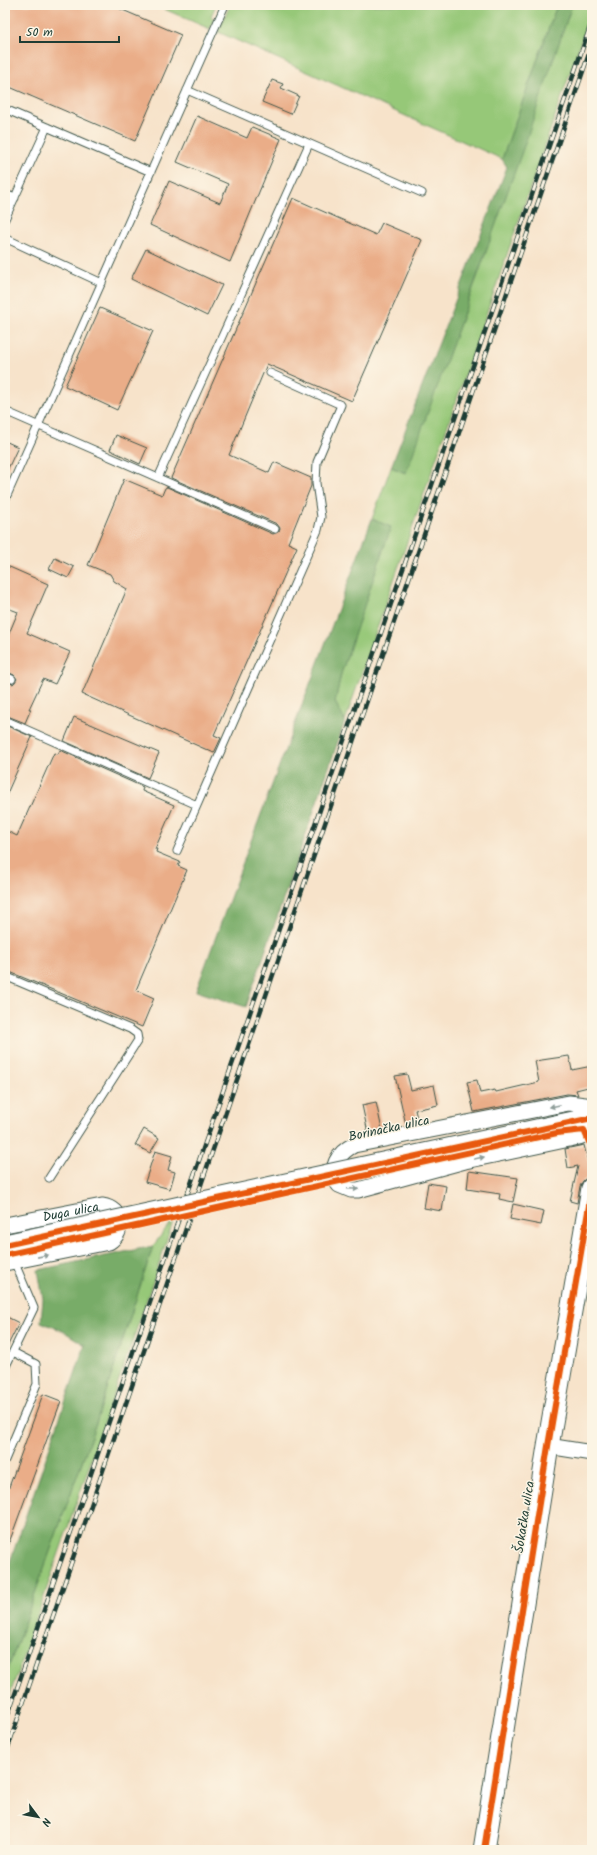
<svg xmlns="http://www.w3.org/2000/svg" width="597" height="1855" font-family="Kalam,sans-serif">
<rect width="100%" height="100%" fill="#fcf5e5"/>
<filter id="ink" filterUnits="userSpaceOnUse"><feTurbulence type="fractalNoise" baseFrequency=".025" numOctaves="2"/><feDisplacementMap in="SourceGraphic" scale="8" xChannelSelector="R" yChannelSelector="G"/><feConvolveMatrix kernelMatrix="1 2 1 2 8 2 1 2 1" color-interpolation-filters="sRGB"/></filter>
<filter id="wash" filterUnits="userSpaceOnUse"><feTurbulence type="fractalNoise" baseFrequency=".012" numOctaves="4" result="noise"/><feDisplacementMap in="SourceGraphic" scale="16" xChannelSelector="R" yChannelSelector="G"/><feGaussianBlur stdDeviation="0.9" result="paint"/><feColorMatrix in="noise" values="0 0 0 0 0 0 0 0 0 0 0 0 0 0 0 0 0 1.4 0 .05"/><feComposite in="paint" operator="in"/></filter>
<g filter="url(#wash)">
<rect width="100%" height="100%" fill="#f7e3ca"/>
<!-- green -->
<path fill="#96c878" stroke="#5a8256" d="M 155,5 L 216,5 L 211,16 L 214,19 L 210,29 Z
M 230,5 L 557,5 L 502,159 L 218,32 Z
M 572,5 L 592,5 L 592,10 L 345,721 L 335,702 L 341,674 L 390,527 L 372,519 L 391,467 L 405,473 L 478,275 Z
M 174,1218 L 154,1279 L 5,1709 L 5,1677 L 97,1420 L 153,1246 Z"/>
<!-- forest -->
<path fill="#78ac68" stroke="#4c744e" d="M 557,5 L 572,5 L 523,149 L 406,473 L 391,467 L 507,167 L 502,159 Z
M 372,519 L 391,527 L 341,674 L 335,702 L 345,721 L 246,1007 L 196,991 L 249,846 Z
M 153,1246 L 97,1420 L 5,1677 L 5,1576 L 85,1345 L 63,1331 L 41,1322 L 43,1299 L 38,1270 Z"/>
<g id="blocks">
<!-- building -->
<path fill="#eaad88" d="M 5,5 L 111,5 L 181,35 L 135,141 L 5,85 Z
M 272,80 L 283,84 L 281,88 L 299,96 L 291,114 L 262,102 Z
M 197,116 L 247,138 L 252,127 L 281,139 L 230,262 L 150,225 L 169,181 L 220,203 L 228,184 L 177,162 Z
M 293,198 L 376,235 L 382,223 L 422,240 L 352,401 L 267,364 L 229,455 L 269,473 L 274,462 L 311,478 L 311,486 L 288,543 L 297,547 L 214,735 L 221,738 L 214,753 L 82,694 L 127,589 L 114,581 L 110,574 L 88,565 L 124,479 L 162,495 L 165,488 L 167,487 L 273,534 L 279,531 L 280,528 L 277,524 L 171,478 Z
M 146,249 L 222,285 L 207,316 L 131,279 Z
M 100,308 L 153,331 L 117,410 L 65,386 Z
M 116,435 L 147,448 L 140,464 L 110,450 Z
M 5,441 L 18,447 L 5,475 Z
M 55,558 L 74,567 L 68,578 L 49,569 Z
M 5,565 L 48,584 L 27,633 L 70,652 L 55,684 L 43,679 L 29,709 L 31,709 L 25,723 L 5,715 L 5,681 L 13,684 L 17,679 L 14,675 L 5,671 L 5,643 L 18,612 L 5,607 Z
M 74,717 L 159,753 L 148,778 L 64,741 Z
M 5,725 L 32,737 L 5,798 Z
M 60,750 L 143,787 L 142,791 L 174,805 L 155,849 L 157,849 L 156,852 L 180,862 L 178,866 L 187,870 L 136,990 L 154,998 L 142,1027 L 5,970 L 5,830 L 17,836 L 54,753 L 58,754 Z
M 569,1056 L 572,1070 L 592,1066 L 592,1086 L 576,1090 L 578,1095 L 567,1094 L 474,1112 L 467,1082 L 477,1080 L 480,1093 L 495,1090 L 496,1092 L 539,1082 L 535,1061 Z
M 407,1074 L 411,1090 L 434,1085 L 438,1105 L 415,1110 L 418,1122 L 406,1125 L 395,1076 Z
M 376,1102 L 382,1130 L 368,1133 L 362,1105 Z
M 144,1129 L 159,1138 L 150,1153 L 135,1145 Z
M 584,1145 L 589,1166 L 587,1178 L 583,1181 L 580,1186 L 577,1203 L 570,1201 L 578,1166 L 568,1168 L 565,1149 Z
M 155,1151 L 172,1156 L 168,1170 L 175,1172 L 170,1189 L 145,1182 Z
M 469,1171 L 518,1178 L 513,1202 L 499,1199 L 500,1194 L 467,1189 Z
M 428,1183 L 446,1186 L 442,1211 L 424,1208 Z
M 513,1204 L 544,1211 L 541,1225 L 510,1219 Z
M 5,1316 L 19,1323 L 5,1351 Z
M 43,1394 L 61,1401 L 6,1551 L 5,1551 L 5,1498 Z"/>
</g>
</g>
<g filter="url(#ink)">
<use href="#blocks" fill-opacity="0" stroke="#3f564a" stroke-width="1"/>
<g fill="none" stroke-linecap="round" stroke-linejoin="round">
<!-- lane casing -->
<g stroke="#3f564a" stroke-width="9">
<path id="lane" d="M 187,90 L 422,193
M 5,109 L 151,172
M 5,194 L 15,198
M 5,219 L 47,127
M 5,238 L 102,283
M 5,411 L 275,529
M 158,478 L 309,144
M 5,500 L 225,5
M 5,676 L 12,679
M 5,720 L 197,805
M 177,851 L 318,530 L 321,517 L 316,483 L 317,462 L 341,405 L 270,373
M 5,976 L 130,1029 L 137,1034 L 138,1040 L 49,1178
M 5,1368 L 34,1308 L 14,1261
M 5,1460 L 37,1384 L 36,1364 L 13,1352"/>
</g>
<!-- street casing -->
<g stroke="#3f564a" stroke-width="17">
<g id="street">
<path d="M 592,1109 L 585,1105 L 569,1103 L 354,1145 C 339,1152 327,1169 339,1185 L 351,1190 L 358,1190 L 465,1161 L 579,1137 L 592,1132"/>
<path id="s1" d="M 5,1225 L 102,1206 C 123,1209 125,1232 109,1242 L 5,1263"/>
<path d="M 548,1446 L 592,1453"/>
</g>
</g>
<!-- secondary casing -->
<g stroke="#3f564a" stroke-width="23">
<path id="secondary" d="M 406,1158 L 592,1118
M 484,1850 L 548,1446 L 592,1188"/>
</g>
<!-- lane -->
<use href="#lane" stroke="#fff" stroke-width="7"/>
<!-- street -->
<use href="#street" stroke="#fff" stroke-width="15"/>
<!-- secondary -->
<use href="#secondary" stroke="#fff" stroke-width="21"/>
<!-- rail casing -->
<g stroke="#1f3d34" stroke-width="4.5">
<path id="rail" d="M 5,1723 L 592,21
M 5,1756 L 592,45"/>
</g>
<!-- rail -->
<use href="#rail" stroke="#fcf5e5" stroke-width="3" stroke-dasharray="9" stroke-linecap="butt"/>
<!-- secondary-bridge casing -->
<g stroke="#3f564a" stroke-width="23" stroke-linecap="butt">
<path id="secondary-bridge" d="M 5,1245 L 406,1158"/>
</g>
<!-- secondary-bridge -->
<use href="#secondary-bridge" stroke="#fff" stroke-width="21"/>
<!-- cycleway casing -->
<g stroke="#fcf5e5" stroke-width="8">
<path id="cycleway" d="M 5,1245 L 592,1118
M 5,1255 L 557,1133 L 584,1130 L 589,1142 L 592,1141
M 484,1850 L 548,1446 L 592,1188"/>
</g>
<!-- cycleway -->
<use href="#cycleway" stroke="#e8590c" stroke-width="6"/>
</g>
<!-- one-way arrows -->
<defs><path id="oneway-solid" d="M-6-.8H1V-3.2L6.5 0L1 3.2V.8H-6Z"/></defs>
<g fill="#8f9e9a">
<use href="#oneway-solid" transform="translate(555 1106) rotate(168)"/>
<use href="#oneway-solid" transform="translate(479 1158) rotate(-12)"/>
<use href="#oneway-solid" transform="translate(353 1189) rotate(3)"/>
<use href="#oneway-solid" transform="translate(43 1256) rotate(-11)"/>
</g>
</g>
<g text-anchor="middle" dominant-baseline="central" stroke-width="3" stroke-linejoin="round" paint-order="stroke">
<!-- street labels -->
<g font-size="13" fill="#1f3d34" stroke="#fcf5e5">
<text transform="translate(389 1129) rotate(-12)">Borinačka ulica</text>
<text stroke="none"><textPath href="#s1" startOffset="67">Duga ulica</textPath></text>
<text transform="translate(525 1517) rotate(-81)">Šokačka ulica</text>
</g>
</g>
<!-- margin -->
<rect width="597" height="1855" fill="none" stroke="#fcf5e5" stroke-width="20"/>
<!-- north arrow -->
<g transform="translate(38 1817) rotate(122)" stroke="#fcf5e5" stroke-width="3" paint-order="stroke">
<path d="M0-3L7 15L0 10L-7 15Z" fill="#1f3d34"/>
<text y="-6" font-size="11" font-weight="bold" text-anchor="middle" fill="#1f3d34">N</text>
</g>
<!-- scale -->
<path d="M20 36v6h99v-6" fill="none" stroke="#1f3d34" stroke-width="2"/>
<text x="26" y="36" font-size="12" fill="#1f3d34" stroke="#fcf5e5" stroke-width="3" paint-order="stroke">50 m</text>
</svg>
